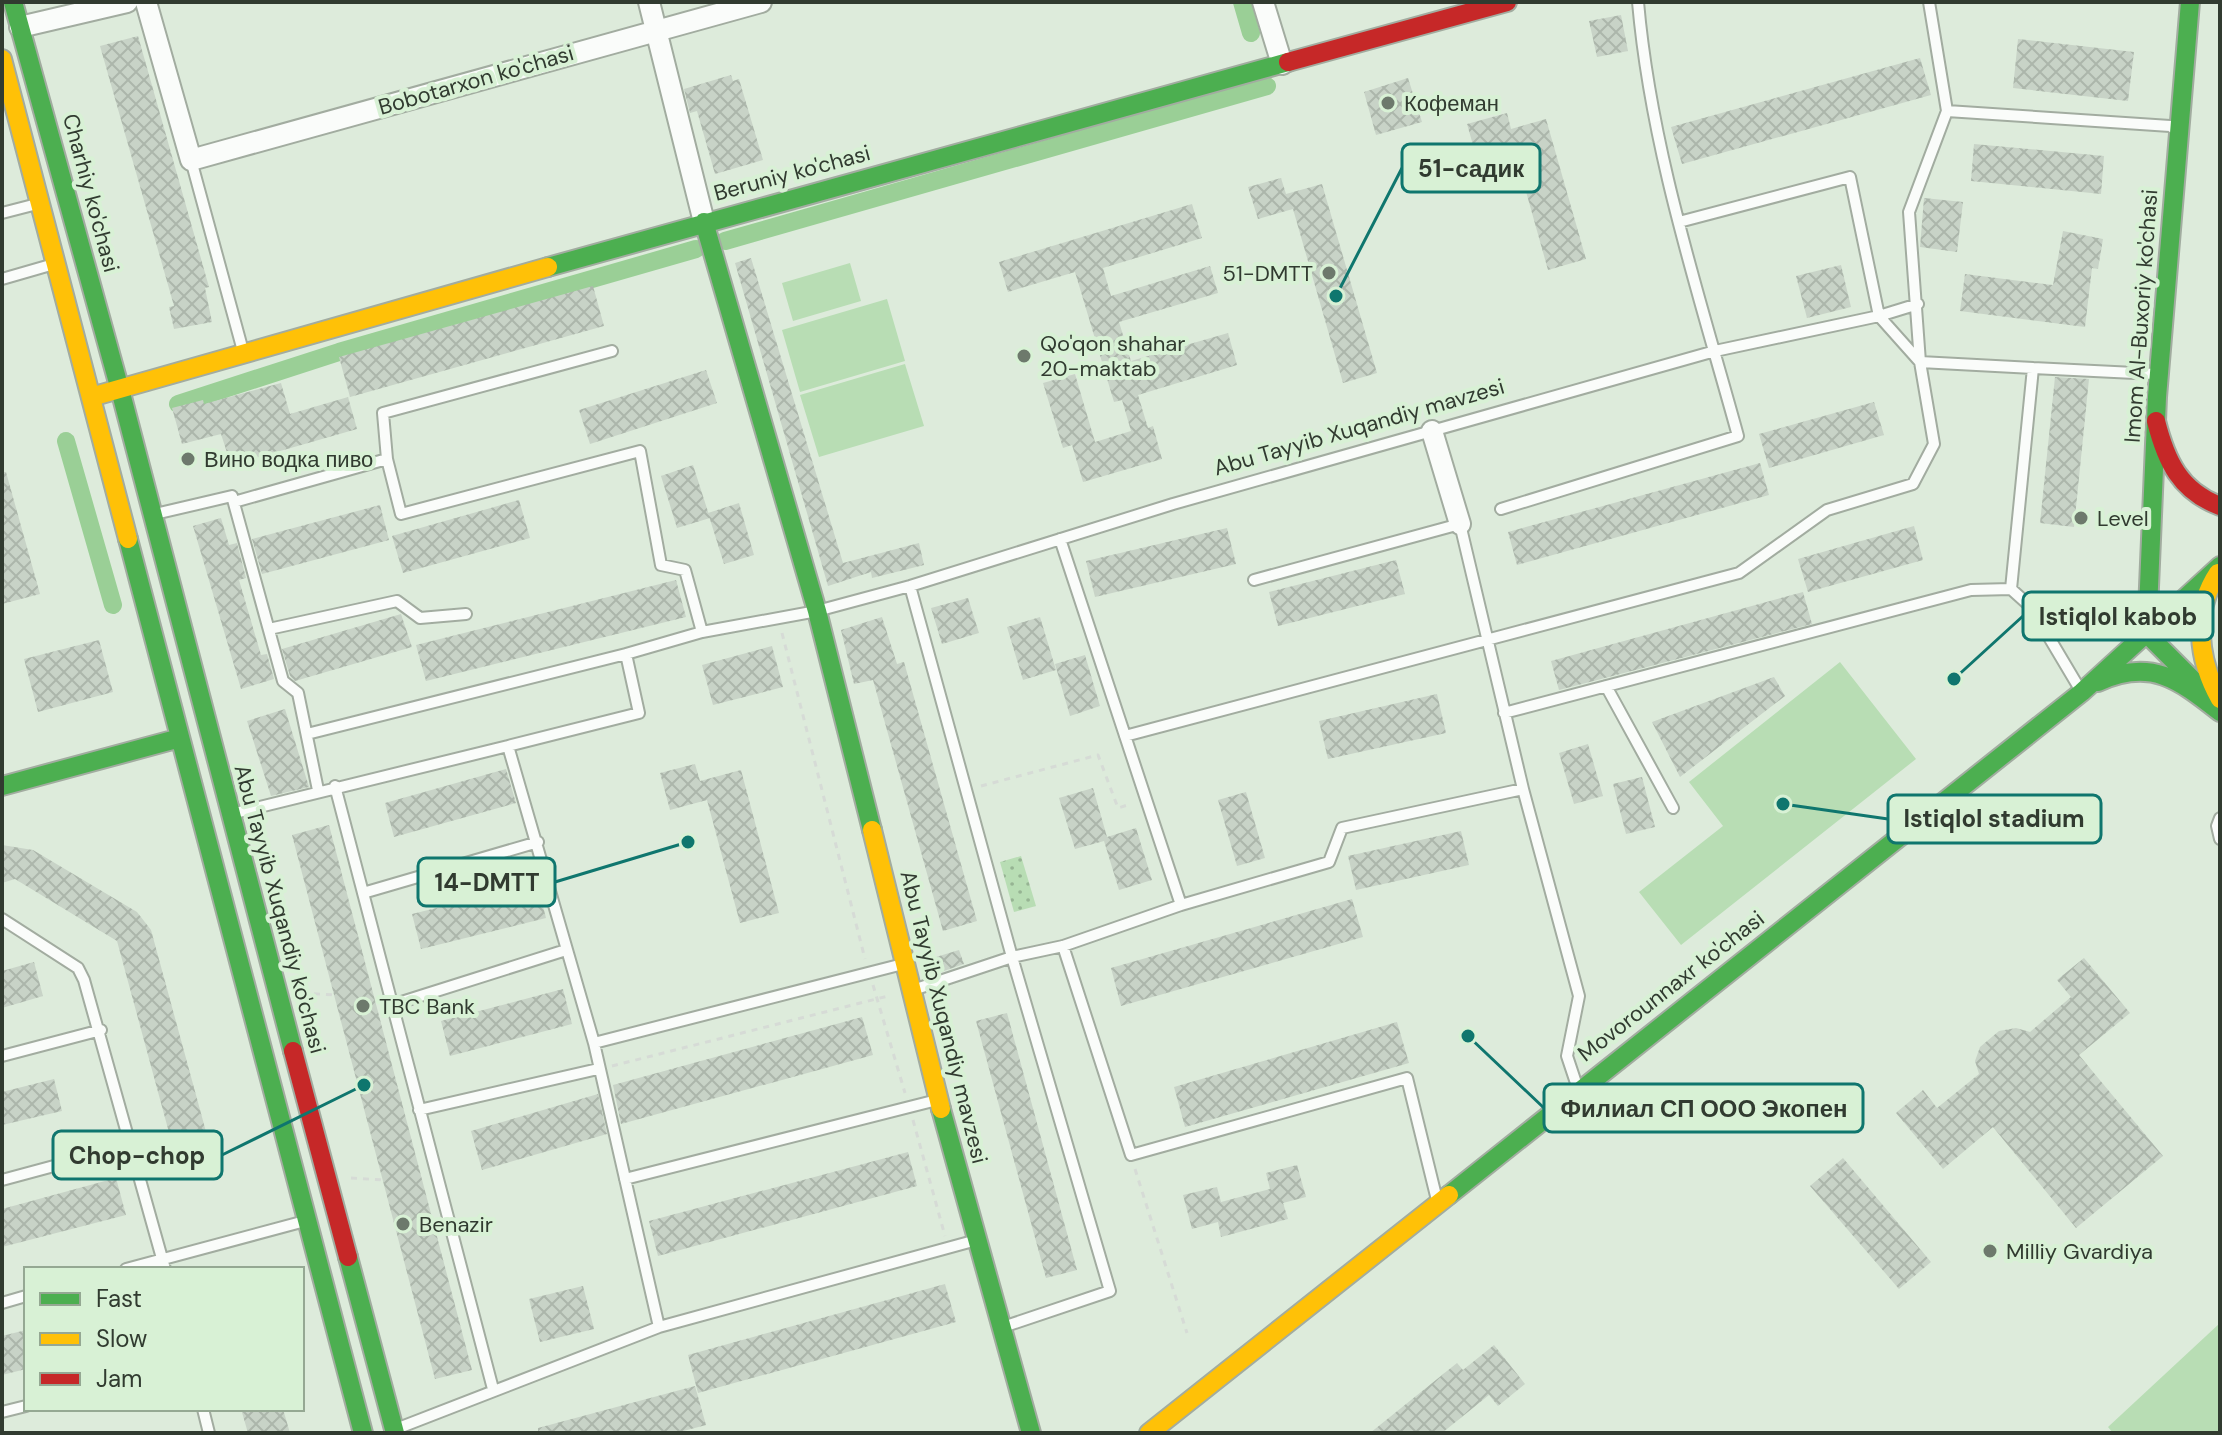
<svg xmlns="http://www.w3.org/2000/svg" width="2222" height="1435" font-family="'DM Sans',sans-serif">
<defs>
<pattern id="park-dots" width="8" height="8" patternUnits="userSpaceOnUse" patternTransform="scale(2)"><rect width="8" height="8" fill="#b8ddb4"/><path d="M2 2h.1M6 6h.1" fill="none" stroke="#96b493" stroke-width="1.8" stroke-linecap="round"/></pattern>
<pattern id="building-cross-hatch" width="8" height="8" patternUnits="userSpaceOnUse" patternTransform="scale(2)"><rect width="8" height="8" fill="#c8d3c7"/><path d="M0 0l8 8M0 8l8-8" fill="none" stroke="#acb6ab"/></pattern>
</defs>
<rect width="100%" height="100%" fill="#ddebdb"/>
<!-- park -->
<path fill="url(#park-dots)" d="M 1021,856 L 1036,906 L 1014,912 L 1000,862 Z"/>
<!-- pitch -->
<path fill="#b8ddb4" d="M 850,263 L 861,301 L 793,321 L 782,283 Z
M 887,299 L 905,361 L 800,392 L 782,330 Z
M 905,364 L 924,426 L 819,457 L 800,395 Z
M 1840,662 L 1916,759 L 1681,945 L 1639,892 L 1723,826 L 1689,782 Z
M 2220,1323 L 2220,1433 L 2113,1433 L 2108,1427 Z"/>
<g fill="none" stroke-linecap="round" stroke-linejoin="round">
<!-- canal -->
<path stroke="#9acf96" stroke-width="18" d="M 1242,2 L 1251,33
M 725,241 L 1267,86
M 178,404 L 339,352 L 696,249
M 66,441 L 113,605"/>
</g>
<!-- building -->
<path fill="url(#building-cross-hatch)" d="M 1621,15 L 1628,51 L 1597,57 L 1589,21 Z
M 138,36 L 209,287 L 205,288 L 212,322 L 174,329 L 169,307 L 174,306 L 100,46 Z
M 2018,39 L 2134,52 L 2128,101 L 2013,88 Z
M 1920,58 L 1931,95 L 1682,164 L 1671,127 Z
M 731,75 L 733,81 L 739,79 L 763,160 L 715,174 L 697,111 L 690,113 L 684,89 Z
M 1408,78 L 1422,122 L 1376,135 L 1364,92 Z
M 1507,113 L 1511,129 L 1546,119 L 1586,259 L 1548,270 L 1514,149 L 1477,159 L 1467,124 Z
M 1974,144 L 2104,156 L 2101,194 L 1971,181 Z
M 1281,178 L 1286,194 L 1322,184 L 1377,373 L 1343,383 L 1293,209 L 1258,219 L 1248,187 Z
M 1924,198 L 1963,202 L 1957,252 L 1920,247 Z
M 1192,204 L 1202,238 L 1103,268 L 1111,296 L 1210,266 L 1218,293 L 1119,322 L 1131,361 L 1228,333 L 1237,365 L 1138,395 L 1148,428 L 1153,426 L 1162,459 L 1083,482 L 1072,445 L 1063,448 L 1043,383 L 1075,374 L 1095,442 L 1131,431 L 1122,400 L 1114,402 L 1075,272 L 1008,292 L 999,262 Z
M 2063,231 L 2103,239 L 2098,269 L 2092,268 L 2085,327 L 1960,311 L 1965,274 L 2053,285 Z
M 751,258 L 843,563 L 919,543 L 924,565 L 872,578 L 871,572 L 828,586 L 735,263 Z
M 1841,265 L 1851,307 L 1807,318 L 1796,276 Z
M 593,286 L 604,326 L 350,397 L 339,357 Z
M 706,370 L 717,403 L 590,444 L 579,410 Z
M 2055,377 L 2089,379 L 2074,527 L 2040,523 Z
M 281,383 L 290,414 L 348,397 L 357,429 L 231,465 L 221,434 L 182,444 L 172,408 L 203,400 L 204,404 Z
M 1874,402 L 1884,435 L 1769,468 L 1759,434 Z
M 1760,463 L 1769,495 L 1517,565 L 1508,532 Z
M 693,465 L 710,518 L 677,528 L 661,476 Z
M 2,472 L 6,472 L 40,594 L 2,604 Z
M 519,500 L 530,538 L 403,573 L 392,536 Z
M 739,503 L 754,555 L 724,564 L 708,513 Z
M 380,505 L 389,540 L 262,574 L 252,539 Z
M 221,518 L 229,545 L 237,543 L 246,578 L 239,580 L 261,655 L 267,654 L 274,679 L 241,689 L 193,526 Z
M 1914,526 L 1923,560 L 1808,592 L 1798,559 Z
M 1227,528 L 1236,564 L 1095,597 L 1086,561 Z
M 1396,560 L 1405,594 L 1278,626 L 1269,592 Z
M 676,580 L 686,617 L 426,681 L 416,645 Z
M 1803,592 L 1812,624 L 1559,690 L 1551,661 Z
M 968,598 L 979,633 L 942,644 L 931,608 Z
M 401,614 L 412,647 L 295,681 L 290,676 L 282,649 Z
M 882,617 L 897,664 L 904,662 L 977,921 L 943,931 L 873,680 L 854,684 L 841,630 Z
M 1040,617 L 1056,670 L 1023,680 L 1007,627 Z
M 99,640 L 113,692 L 38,712 L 24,659 Z
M 772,646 L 783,687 L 713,705 L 702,665 Z
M 1085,655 L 1100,706 L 1070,716 L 1055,664 Z
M 1774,677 L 1785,696 L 1680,777 L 1652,722 Z
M 1437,694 L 1446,733 L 1328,759 L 1319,721 Z
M 285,709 L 309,787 L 271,796 L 247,721 Z
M 1588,744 L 1603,796 L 1574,804 L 1559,753 Z
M 695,764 L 700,781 L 741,770 L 779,913 L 740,923 L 707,800 L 670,810 L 660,773 Z
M 506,769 L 516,803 L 394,837 L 385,803 Z
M 1642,777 L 1655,827 L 1626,834 L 1613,784 Z
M 1093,788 L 1107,837 L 1136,828 L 1152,880 L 1119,890 L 1104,841 L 1075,849 L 1059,798 Z
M 1246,792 L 1265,858 L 1237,866 L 1218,800 Z
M 329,825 L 472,1370 L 435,1379 L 292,835 Z
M 1461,831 L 1469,865 L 1356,890 L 1348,856 Z
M 2,845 L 33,850 L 137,912 L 151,930 L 214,1161 L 180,1173 L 117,941 L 15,879 L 2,883 Z
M 537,883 L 546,918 L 421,949 L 412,914 Z
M 1352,899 L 1363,937 L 1121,1006 L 1111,968 Z
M 959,950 L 964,964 L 941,972 L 936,957 Z
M 2084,958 L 2130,1013 L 2079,1055 L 2163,1156 L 2076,1228 L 1993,1127 L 1943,1169 L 1896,1113 L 1923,1090 L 1937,1108 L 1979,1074 L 1975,1061 L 1980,1047 L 1999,1031 L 2016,1028 L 2030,1032 L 2071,997 L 2057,980 Z
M 34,962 L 43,996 L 2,1008 L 2,971 Z
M 563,989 L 572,1024 L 450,1056 L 441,1021 Z
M 1007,1013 L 1077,1270 L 1046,1278 L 976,1021 Z
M 862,1017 L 873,1055 L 621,1124 L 613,1085 Z
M 1397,1022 L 1409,1063 L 1185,1127 L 1174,1087 Z
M 54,1079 L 62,1111 L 2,1125 L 2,1092 Z
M 598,1094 L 607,1134 L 482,1170 L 471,1131 Z
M 908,1152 L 917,1186 L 658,1256 L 649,1221 Z
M 1843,1158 L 1931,1262 L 1899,1289 L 1810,1186 Z
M 1297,1165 L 1306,1197 L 1283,1203 L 1288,1219 L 1221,1237 L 1218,1222 L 1192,1229 L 1183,1195 L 1217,1187 L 1221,1202 L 1270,1189 L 1266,1173 Z
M 116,1178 L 126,1215 L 2,1247 L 2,1209 Z
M 945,1284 L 956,1322 L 698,1393 L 688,1355 Z
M 583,1286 L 594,1329 L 540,1342 L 529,1299 Z
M 26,1330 L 26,1369 L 2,1375 L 2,1336 Z
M 1494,1345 L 1525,1384 L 1498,1406 L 1489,1395 L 1442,1433 L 1370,1433 L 1457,1363 L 1463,1370 Z
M 695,1386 L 706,1425 L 676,1433 L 538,1433 L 538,1428 Z
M 241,1409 L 283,1409 L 290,1433 L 248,1433 Z"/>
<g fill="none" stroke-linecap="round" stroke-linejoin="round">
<!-- lane casing -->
<g stroke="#a2aca0" stroke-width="14">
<path id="lane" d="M 1929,2 L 1947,111 L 2170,126 L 2177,131
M 1947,111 L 1909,212 L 1920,362 L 2033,368 L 2011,589
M 191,160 L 243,351
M 2,213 L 37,204
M 2,279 L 54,264
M 2033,368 L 2155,374
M 387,459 L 401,514 L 640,451 L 661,565 L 685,570 L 702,632 L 817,611 L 910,586 L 1173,504 L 1715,351 L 1879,316 L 1918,304
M 234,502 L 387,459 L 383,413 L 612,351
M 1501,509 L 1738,436 C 1699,294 1651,150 1638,2
M 155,514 L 232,496 L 283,681 L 298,693 L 318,790
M 1060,539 L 1181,905
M 1254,580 L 1460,524 L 1523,789
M 910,586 L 1012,957 L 1110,1291 L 1006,1326
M 269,629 L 397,601 L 420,618 L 466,614
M 1606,686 L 1673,808
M 1504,713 L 1971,590 L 2011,589 L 2031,607 L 2078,686
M 307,734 L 626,654
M 1125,736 L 1739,573 L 1827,510 L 1913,484 L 1934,444 L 1920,362 L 1879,316 L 1850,177 L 1679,222
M 508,746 L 639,713 L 626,654 L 702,632
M 335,786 L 493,1389
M 231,814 L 508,746 L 594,1043 L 659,1327
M 2220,818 L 2217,826 L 2220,839
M 363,893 L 538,842
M 2,919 L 78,968 L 84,980 L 165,1269
M 1063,946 L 1131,1155 L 1407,1078 L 1436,1196
M 913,990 L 1012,957 L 1063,946 L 1181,905 L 1329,862 L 1342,828 L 1523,789 L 1579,996 L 1567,1056 L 1576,1083
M 392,1005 L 566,950
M 594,1043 L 903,964
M 2,1056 L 101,1030
M 419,1110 L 598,1069
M 625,1179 L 937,1100
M 2,1180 L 132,1145
M 126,1269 L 305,1221
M 2,1303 L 26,1296
M 203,1409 L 209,1433
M 2,1412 L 26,1406
M 396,1429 L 659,1327 L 973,1241"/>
</g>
<!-- street casing -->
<g stroke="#a2aca0" stroke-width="24">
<path id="street" d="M 146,2 L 191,160 L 761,2
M 649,2 L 704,222
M 1263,2 L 1282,64
M 20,27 L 127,2
M 1432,431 L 1460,524"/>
</g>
<!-- fast casing -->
<g stroke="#a2aca0" stroke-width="22">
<path id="fast" d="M 13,2 L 122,397 L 293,1051
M 2190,2 L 2157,397 L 2147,634 L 2198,685
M 704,222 L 817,611 L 872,830
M 548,267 L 1288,62
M 128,539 L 363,1433
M 2098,682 C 2151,658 2178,679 2220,712
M 2,786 L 180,738
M 941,1109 L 1031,1433
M 1449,1195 L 2082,692 L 2220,566
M 348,1257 L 395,1433"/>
</g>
<!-- slow casing -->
<g stroke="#a2aca0" stroke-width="22">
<path id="slow" d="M 2,59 L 128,539
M 91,397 L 548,267
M 2218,573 C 2192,612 2198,660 2220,699
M 872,830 L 941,1109
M 1149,1433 L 1449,1195"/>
</g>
<!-- jam casing -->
<g stroke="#a2aca0" stroke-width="22">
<path id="jam" d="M 1288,62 L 1507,2
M 2156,421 C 2166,461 2180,491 2220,506
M 293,1051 L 348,1257"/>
</g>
<!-- path -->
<path stroke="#d6dbd6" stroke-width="3" stroke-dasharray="6 6" stroke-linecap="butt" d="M 782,633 L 865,959
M 981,786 L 1098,755 L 1118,808 L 1131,804
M 873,985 L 905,1093
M 302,993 L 334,995
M 612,1066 L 888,996
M 913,1120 L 945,1236
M 1135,1169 L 1187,1333
M 351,1178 L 383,1180"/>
<!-- lane -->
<use href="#lane" stroke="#fafcfa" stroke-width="10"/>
<!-- street -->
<use href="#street" stroke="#fafcfa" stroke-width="20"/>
<!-- fast -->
<use href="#fast" stroke="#4caf50" stroke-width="18"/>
<!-- slow -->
<use href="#slow" stroke="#ffc107" stroke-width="18"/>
<!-- jam -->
<use href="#jam" stroke="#c62828" stroke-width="18"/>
</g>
<!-- markers -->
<g fill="#6d796c" stroke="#d8f1d5" stroke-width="3">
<circle cx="1388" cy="103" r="8"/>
<circle cx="1329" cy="273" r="8"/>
<circle cx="1024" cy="356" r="8"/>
<circle cx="188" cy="459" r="8"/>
<circle cx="2081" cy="518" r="8"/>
<circle cx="363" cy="1006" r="8"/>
<circle cx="403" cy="1224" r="8"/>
<circle cx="1990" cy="1251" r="8"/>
</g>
<g text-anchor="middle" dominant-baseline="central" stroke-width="8" stroke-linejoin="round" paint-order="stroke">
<!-- street labels -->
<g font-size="22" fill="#313b30" stroke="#d8f1d5">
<text transform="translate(476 80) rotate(-16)">Bobotarxon ko'chasi</text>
<text transform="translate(792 173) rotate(-15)">Beruniy ko'chasi</text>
<text transform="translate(91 193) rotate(75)">Charhiy ko'chasi</text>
<text transform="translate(2141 316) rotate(-86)">Imom Al-Buxoriy ko'chasi</text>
<text transform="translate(1359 427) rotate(-16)">Abu Tayyib Xuqandiy mavzesi</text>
<text transform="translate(280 909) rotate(75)">Abu Tayyib Xuqandiy ko'chasi</text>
<text transform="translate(1671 986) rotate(-38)">Movorounnaxr ko'chasi</text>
<text transform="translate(944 1017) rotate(76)">Abu Tayyib Xuqandiy mavzesi</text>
</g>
<!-- poi labels -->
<g font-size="22" fill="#313b30" stroke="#d8f1d5" text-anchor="start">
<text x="1404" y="103">Кофеман</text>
<text x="1313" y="273" text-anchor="end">51-DMTT</text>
<text x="1040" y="343">Qo'qon shahar<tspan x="1040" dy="25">20-maktab</tspan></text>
<text x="204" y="459">Вино водка пиво</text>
<text x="2097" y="518">Level</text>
<text x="379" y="1006">TBC Bank</text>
<text x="419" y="1224">Benazir</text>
<text x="2006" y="1251">Milliy Gvardiya</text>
</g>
</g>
<!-- callouts -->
<path fill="none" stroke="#0f766e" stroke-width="3" d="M1336 296L1402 168M1954 679L2023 616M1783 804L1888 819M688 842L555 882M1468 1036L1544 1108M364 1085L222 1155"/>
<g fill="#0f766e" stroke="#d8f1d5" stroke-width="3">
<circle cx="1336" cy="296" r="8"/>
<circle cx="1954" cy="679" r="8"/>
<circle cx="1783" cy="804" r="8"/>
<circle cx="688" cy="842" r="8"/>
<circle cx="1468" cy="1036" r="8"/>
<circle cx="364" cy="1085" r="8"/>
</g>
<g fill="#d8f1d5" stroke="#0f766e" stroke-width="3">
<rect x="1402" y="144" width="138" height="48" rx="8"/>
<rect x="2023" y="592" width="190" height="48" rx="8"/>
<rect x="1888" y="795" width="213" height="48" rx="8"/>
<rect x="418" y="858" width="137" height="48" rx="8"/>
<rect x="1544" y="1084" width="319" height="48" rx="8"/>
<rect x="53" y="1131" width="169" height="48" rx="8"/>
</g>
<g font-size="24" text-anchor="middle" font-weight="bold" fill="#313b30">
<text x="1471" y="177">51-садик</text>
<text x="2118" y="625">Istiqlol kabob</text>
<text x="1994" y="827">Istiqlol stadium</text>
<text x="487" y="891">14-DMTT</text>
<text x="1704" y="1117">Филиал СП ООО Экопен</text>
<text x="137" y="1164">Chop-chop</text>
</g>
<!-- border -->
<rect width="2222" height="1435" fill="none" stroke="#313b30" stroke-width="8"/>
<!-- legend -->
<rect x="24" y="1267" width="280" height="144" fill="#d8f1d5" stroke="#95a893" stroke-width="2"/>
<rect x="40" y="1293" width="40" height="12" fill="#4caf50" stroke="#95a893" stroke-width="2"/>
<text x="96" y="1307" font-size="24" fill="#313b30">Fast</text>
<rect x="40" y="1333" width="40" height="12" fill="#ffc107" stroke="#95a893" stroke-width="2"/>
<text x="96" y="1347" font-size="24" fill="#313b30">Slow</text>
<rect x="40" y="1373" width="40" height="12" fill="#c62828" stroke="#95a893" stroke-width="2"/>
<text x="96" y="1387" font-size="24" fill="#313b30">Jam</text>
</svg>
